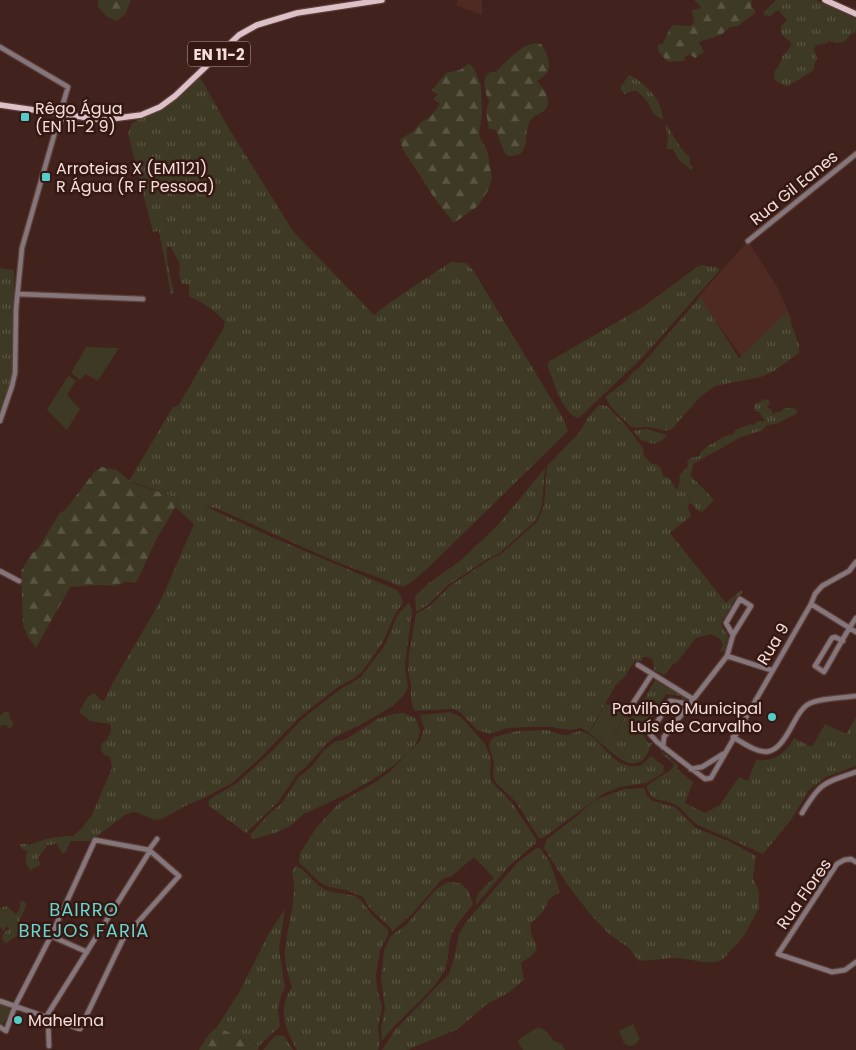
<svg xmlns="http://www.w3.org/2000/svg" width="856" height="1050" font-family="Poppins,sans-serif">
<defs>
<pattern id="grass-tufts" width="24" height="20" patternUnits="userSpaceOnUse" patternTransform="scale(1.25)"><rect width="24" height="20" fill="#3e3924"/><path d="M3 7l-1-3M5 7V3M7 7l1-3M15 17l-1-3M17 17v-4M19 17l1-3" fill="none" stroke="#5a5543"/></pattern>
<pattern id="forest-firs" width="22" height="20" patternUnits="userSpaceOnUse" patternTransform="scale(1.25)"><rect width="22" height="20" fill="#3e3924"/><path d="M5 1l3.5 6h-7zM16 11l3.5 6h-7z" fill="#5a5543"/></pattern>
</defs>
<rect width="100%" height="100%" fill="#41221c"/>
<!-- built -->
<path fill="#4f2a23" d="M 458,0 L 482,0 L 482,15 L 456,5 Z
M 748,241 L 778,288 L 792,320 L 741,356 L 698,297 Z"/>
<!-- grass -->
<path fill="url(#grass-tufts)" d="M 776,0 L 816,0 L 856,19 L 856,32 L 850,35 L 844,42 L 837,43 L 829,41 L 827,43 L 816,45 L 814,49 L 817,59 L 815,62 L 814,70 L 787,87 L 776,81 C 769,70 782,67 782,57 C 786,51 790,51 791,43 L 781,34 L 781,26 L 787,20 L 778,10 L 770,16 L 764,15 L 764,12 Z
M 629,75 C 646,83 663,101 663,120 L 654,114 L 647,101 L 637,91 L 632,91 L 624,94 L 620,88 Z
M 200,77 L 228,127 L 293,231 L 372,313 L 375,315 L 381,309 L 411,288 L 451,262 L 466,263 L 473,270 L 552,400 L 563,418 L 568,431 L 430,566 L 412,582 L 403,587 L 334,561 L 218,509 L 203,505 L 274,538 L 397,590 L 401,596 L 403,603 L 395,614 L 383,642 L 362,672 L 353,679 L 338,687 L 300,717 L 259,759 L 232,783 L 202,799 L 185,806 L 162,819 L 154,820 L 136,812 L 126,814 L 91,841 L 70,841 L 66,852 L 64,853 L 62,853 L 56,843 L 53,845 L 47,845 C 45,851 40,853 38,859 L 41,864 L 35,868 L 33,868 L 31,871 L 26,864 L 26,854 L 28,852 L 21,848 L 20,844 L 27,844 L 30,845 C 44,838 57,836 73,836 L 82,828 L 92,815 L 112,768 L 110,757 L 105,755 L 101,751 L 102,743 L 107,740 L 111,730 L 110,724 L 90,721 L 79,712 L 87,698 L 93,693 L 96,694 L 99,699 L 104,701 L 113,682 L 162,598 L 194,524 L 175,507 L 180,499 L 129,481 L 173,407 L 178,406 L 223,329 L 225,322 C 219,314 199,299 189,297 L 189,285 L 181,283 L 179,274 L 180,264 L 170,246 L 167,248 C 166,262 171,279 174,293 L 171,294 L 159,231 L 153,232 L 128,134 L 132,123 L 168,105 Z
M 667,125 L 680,147 L 690,158 L 689,163 L 693,167 L 691,170 L 678,159 L 673,149 L 667,149 L 668,135 L 665,126 Z
M 702,265 L 719,268 L 719,271 L 642,358 L 581,416 L 578,418 C 563,415 553,380 548,367 L 548,362 L 643,307 L 697,267 Z
M 0,268 L 14,270 L 14,347 L 11,379 L 0,415 Z
M 700,297 L 739,358 L 787,312 L 799,345 L 799,353 L 774,371 L 761,377 L 715,386 L 699,398 L 672,429 C 664,433 656,427 647,427 C 641,427 636,429 630,426 L 611,407 L 605,397 L 626,381 L 634,371 L 638,369 Z
M 765,399 L 768,400 L 770,403 L 767,407 L 772,410 L 773,416 L 774,413 L 780,412 C 784,407 793,406 798,411 L 796,414 L 776,424 L 767,425 L 763,430 L 741,437 L 693,464 L 691,476 L 714,500 L 702,512 L 698,511 L 692,504 L 689,503 L 688,508 L 691,516 L 670,533 L 726,603 L 740,591 L 743,591 L 739,598 L 735,599 L 721,624 L 728,636 L 727,642 L 725,642 L 726,644 L 725,651 L 720,652 L 723,644 L 720,639 L 711,634 L 696,638 L 677,662 C 670,664 670,672 664,675 L 654,670 L 653,660 L 648,657 L 643,657 L 642,661 L 635,661 L 622,680 L 621,679 L 618,684 L 616,684 L 590,731 L 609,743 L 626,716 L 630,718 L 632,714 L 635,715 L 637,713 L 634,711 L 640,700 L 645,698 L 655,680 L 687,699 L 682,699 L 681,696 L 666,694 L 643,734 L 648,743 L 652,743 C 636,793 602,737 581,728 L 569,730 L 551,727 L 529,727 L 507,728 L 491,734 L 477,730 L 460,712 L 453,709 L 414,711 L 411,700 L 411,686 L 408,670 L 409,654 L 416,614 L 430,606 L 451,585 L 492,558 L 500,555 L 537,522 L 544,506 L 547,466 L 579,433 L 589,416 L 599,405 L 607,406 L 623,422 L 643,448 L 644,455 L 651,464 L 656,464 L 661,468 L 663,476 L 669,478 L 677,490 L 680,481 L 679,476 L 688,466 L 687,463 L 690,458 L 700,456 L 700,453 C 704,449 709,444 715,443 C 722,436 725,436 734,434 L 735,430 L 750,424 L 754,425 L 757,421 L 765,421 L 759,412 L 755,411 L 754,407 L 755,404 Z
M 647,429 L 667,435 L 661,441 L 654,444 L 641,440 L 633,431 Z
M 545,468 L 542,506 L 538,517 L 533,523 L 499,554 L 489,558 L 448,585 L 429,604 L 416,612 L 415,596 L 429,583 L 460,561 L 498,525 Z
M 409,602 L 412,611 L 405,665 L 408,687 L 404,695 L 395,704 L 386,710 L 362,724 L 335,737 L 327,743 L 306,767 L 298,773 L 278,802 L 246,833 L 209,806 L 208,802 L 210,799 L 237,783 L 274,749 L 302,719 L 339,690 L 361,677 L 385,645 L 397,616 Z
M 4,712 L 8,712 L 10,715 L 10,719 L 14,723 L 11,728 L 9,729 L 6,725 L 1,725 L 0,729 L 0,716 Z
M 449,712 L 461,717 L 485,744 L 491,759 L 490,773 L 491,781 L 512,803 L 536,839 L 536,843 L 509,866 L 476,905 C 475,892 485,887 494,878 L 474,857 L 452,876 L 442,879 L 412,914 L 393,931 C 384,919 369,912 363,897 L 346,890 L 329,887 L 319,882 L 299,862 L 300,853 L 316,828 L 339,803 L 374,783 L 388,773 L 420,741 L 424,728 L 420,715 Z
M 403,713 L 415,718 C 417,722 420,727 420,732 C 416,764 333,801 306,813 C 299,816 295,824 288,827 C 278,833 266,835 255,839 L 252,839 L 250,835 L 269,814 L 282,803 L 298,778 L 314,764 L 324,750 L 336,741 L 344,740 L 351,736 L 377,719 L 393,714 Z
M 856,717 L 856,766 L 826,777 L 809,790 L 791,820 L 763,854 L 703,827 C 691,824 686,811 676,805 C 664,798 652,804 647,788 L 648,785 L 667,772 L 668,773 L 673,767 L 674,764 L 661,753 L 661,751 L 678,765 L 677,769 L 693,782 L 685,803 L 705,813 L 720,805 L 739,777 L 748,781 L 756,760 C 774,762 786,753 794,738 L 812,747 L 825,724 L 846,734 Z
M 547,730 C 553,731 559,735 565,735 C 572,735 577,729 584,732 C 605,741 614,773 642,765 L 651,756 L 664,766 L 663,773 L 646,783 L 620,787 L 603,794 L 543,838 L 539,838 L 516,802 L 495,782 L 493,775 L 494,763 L 489,745 L 490,741 L 494,737 L 517,731 Z
M 644,788 L 647,796 L 653,801 L 675,807 L 696,828 L 728,841 L 756,856 L 753,878 L 759,892 L 759,908 L 744,936 L 723,959 C 709,967 694,959 679,958 C 666,958 653,960 639,961 L 629,948 L 609,934 L 590,914 L 567,884 L 544,848 L 547,839 L 572,820 L 595,800 L 624,789 Z
M 537,848 L 540,848 C 551,861 555,876 560,892 L 549,899 L 543,912 L 531,923 C 528,946 551,945 521,963 L 524,980 L 508,993 L 487,1004 L 458,1029 L 407,1050 L 382,1050 L 395,1030 L 449,974 L 454,959 L 459,934 L 466,922 L 518,862 Z
M 296,866 L 302,869 L 319,886 L 328,891 L 355,896 L 361,900 L 372,915 L 388,930 L 388,935 L 380,950 L 376,974 L 377,989 L 382,1007 L 378,1028 L 380,1042 L 378,1050 L 297,1050 C 285,1029 277,1009 292,987 C 288,975 284,962 285,949 C 288,923 298,897 292,871 Z
M 448,882 L 460,883 L 468,890 L 473,904 C 465,915 453,927 450,940 C 448,950 449,961 444,971 C 431,996 399,1017 382,1041 L 381,1029 L 385,1008 L 381,979 L 384,950 L 391,936 L 407,924 L 435,890 Z
M 23,901 L 26,903 C 26,911 20,915 19,924 L 22,925 L 23,929 L 20,935 L 13,938 L 7,943 L 5,943 L 2,939 L 4,933 L 9,929 L 9,927 L 6,927 L 4,931 L 0,927 L 0,908 L 6,906 L 16,914 L 20,909 L 20,902 Z
M 285,909 L 279,949 L 285,987 L 281,996 L 278,1009 L 280,1026 L 259,1046 L 217,1027 L 240,991 L 269,933 Z
M 280,1035 L 284,1036 L 293,1050 L 263,1050 L 275,1036 Z"/>
<!-- forest -->
<path fill="url(#forest-firs)" d="M 98,0 L 131,0 L 125,15 L 116,21 L 106,16 L 98,7 Z
M 694,0 L 752,0 L 751,7 L 755,10 L 755,13 L 738,26 L 730,27 L 721,35 L 699,42 L 704,52 L 695,58 L 689,54 L 685,57 L 684,61 L 668,62 L 658,51 L 658,45 L 663,43 L 670,28 L 674,25 L 691,26 L 694,22 L 692,10 L 702,8 Z
M 536,43 L 541,44 C 547,52 554,68 544,76 C 542,78 539,79 537,81 C 542,87 548,94 548,102 C 548,113 536,113 530,121 C 522,134 533,158 508,156 L 504,152 L 496,130 L 489,129 L 486,112 L 489,101 C 484,92 480,69 496,72 C 507,61 520,45 536,43 Z
M 469,63 L 474,68 L 481,86 L 482,113 L 479,135 L 488,153 L 492,179 L 488,190 L 478,206 L 454,223 L 435,199 L 402,148 L 400,139 L 414,131 L 421,122 L 430,117 L 440,104 L 433,99 L 438,95 L 432,90 L 446,73 L 460,70 Z
M 102,467 L 117,470 L 132,483 L 180,499 L 156,540 L 136,583 L 126,582 L 115,586 L 100,585 L 70,587 L 36,648 L 28,637 L 23,625 L 21,571 L 32,553 L 38,549 L 59,514 L 66,509 L 95,471 Z
M 217,1027 L 259,1046 L 258,1050 L 199,1050 L 209,1034 Z"/>
<!-- garden -->
<path fill="#3e3924" d="M 86,347 L 119,348 L 98,381 L 85,374 L 80,380 L 71,373 Z
M 69,376 L 76,381 L 67,395 L 80,409 L 67,430 L 47,410 L 66,379 Z
M 606,703 L 626,715 L 609,743 L 590,732 Z
M 0,1004 L 8,1006 L 10,1010 L 5,1022 L 2,1024 L 0,1022 Z
M 633,1024 L 640,1039 L 635,1045 L 629,1046 L 624,1043 L 619,1031 Z
M 537,1028 C 546,1027 549,1035 554,1041 L 562,1044 L 565,1050 L 523,1050 L 518,1043 L 519,1039 Z"/>
<g fill="none" stroke-linecap="round" stroke-linejoin="round">
<!-- minor casing -->
<g stroke="#5d403a" stroke-width="7">
<path id="minor" d="M 0,47 L 68,87 L 60,114
M 748,241 L 856,154
M 18,294 L 143,299
M 0,421 L 12,386 L 15,373 L 16,309 L 22,248 L 57,125 L 66,115
M 0,571 L 19,581
M 811,604 L 856,632
M 843,641 L 835,637 L 832,638 L 815,666 L 824,672 C 835,654 844,635 856,618
M 727,656 L 771,670
M 638,665 L 693,699
M 690,704 L 670,701 L 650,734 L 657,742 L 705,779 L 711,778 L 811,604 L 815,594 L 822,586 L 849,571 L 856,562
M 628,711 L 652,674
M 733,737 C 765,757 774,760 793,724 C 797,717 800,710 807,705 C 817,698 843,698 856,696
M 663,747 L 664,737 L 727,656 L 733,635 L 726,623 L 740,599 L 751,606 L 733,635
M 691,769 L 702,767 L 723,754
M 802,813 C 820,783 823,783 856,772
M 149,850 L 157,839
M 856,862 L 851,859 L 844,860 L 837,864 L 778,954 L 832,972 L 845,970 L 856,962
M 51,936 L 87,952
M 0,1001 L 46,1017 L 48,1018 L 80,1029 L 123,939 L 179,876 L 149,850 L 95,840 L 51,936 L 15,1006 L 6,1031 L 0,1027
M 46,1017 L 150,851
M 48,1018 L 49,1046"/>
</g>
<!-- major casing -->
<g stroke="#5d403a" stroke-width="8">
<path id="major" d="M 825,0 L 856,14
M 0,105 L 103,120 L 141,115 L 160,107 L 175,96 L 239,35 L 257,25 L 297,13 L 382,0"/>
</g>
<!-- minor -->
<use href="#minor" stroke="#84767a" stroke-width="4.5"/>
<!-- major -->
<use href="#major" stroke="#ddc1c9" stroke-width="5.5"/>
</g>
<!-- markers -->
<g fill="#53cdc9" stroke="#361813" stroke-width="2">
<rect x="20" y="112" width="10" height="10" rx="2.5"/>
<rect x="41" y="172" width="10" height="10" rx="2.5"/>
<circle cx="772" cy="717" r="5"/>
<circle cx="18" cy="1020" r="5"/>
</g>
<g text-anchor="middle" dominant-baseline="central" stroke-width="5" stroke-linejoin="round" paint-order="stroke">
<!-- shield labels -->
<rect fill="#361813" stroke="#baa39e" stroke-width="1" x="188" y="41.5" width="62" height="25" rx="4"/>
<g font-size="15" font-weight="bold" fill="#f3ded9">
<text x="219" y="54">EN 11-2</text>
</g>
<!-- poi labels -->
<g font-size="16" fill="#f3ded9" stroke="#361813" text-anchor="start">
<text x="35" y="108">Rêgo Água<tspan x="35" dy="18">(EN 11-2 9)</tspan></text>
<text x="56" y="168">Arroteias X (EM1121)<tspan x="56" dy="18">R Água (R F Pessoa)</tspan></text>
<text x="762" y="708" text-anchor="end">Pavilhão Municipal<tspan x="762" dy="18">Luís de Carvalho</tspan></text>
<text x="28" y="1020">Mahelma</text>
</g>
<!-- street labels -->
<g font-size="16" fill="#f3ded9" stroke="#361813">
<text transform="translate(794 188) rotate(-39)">Rua Gil Eanes</text>
<text transform="translate(773 644) rotate(-59)">Rua 9</text>
<text transform="translate(804 894) rotate(-55)">Rua Flores</text>
</g>
<!-- neighbourhood labels -->
<g font-size="18" letter-spacing="1" fill="#68d5d0" stroke="#361813">
<text x="84" y="909">BAIRRO<tspan x="84" dy="21">BREJOS FARIA</tspan></text>
</g>
</g>
</svg>
